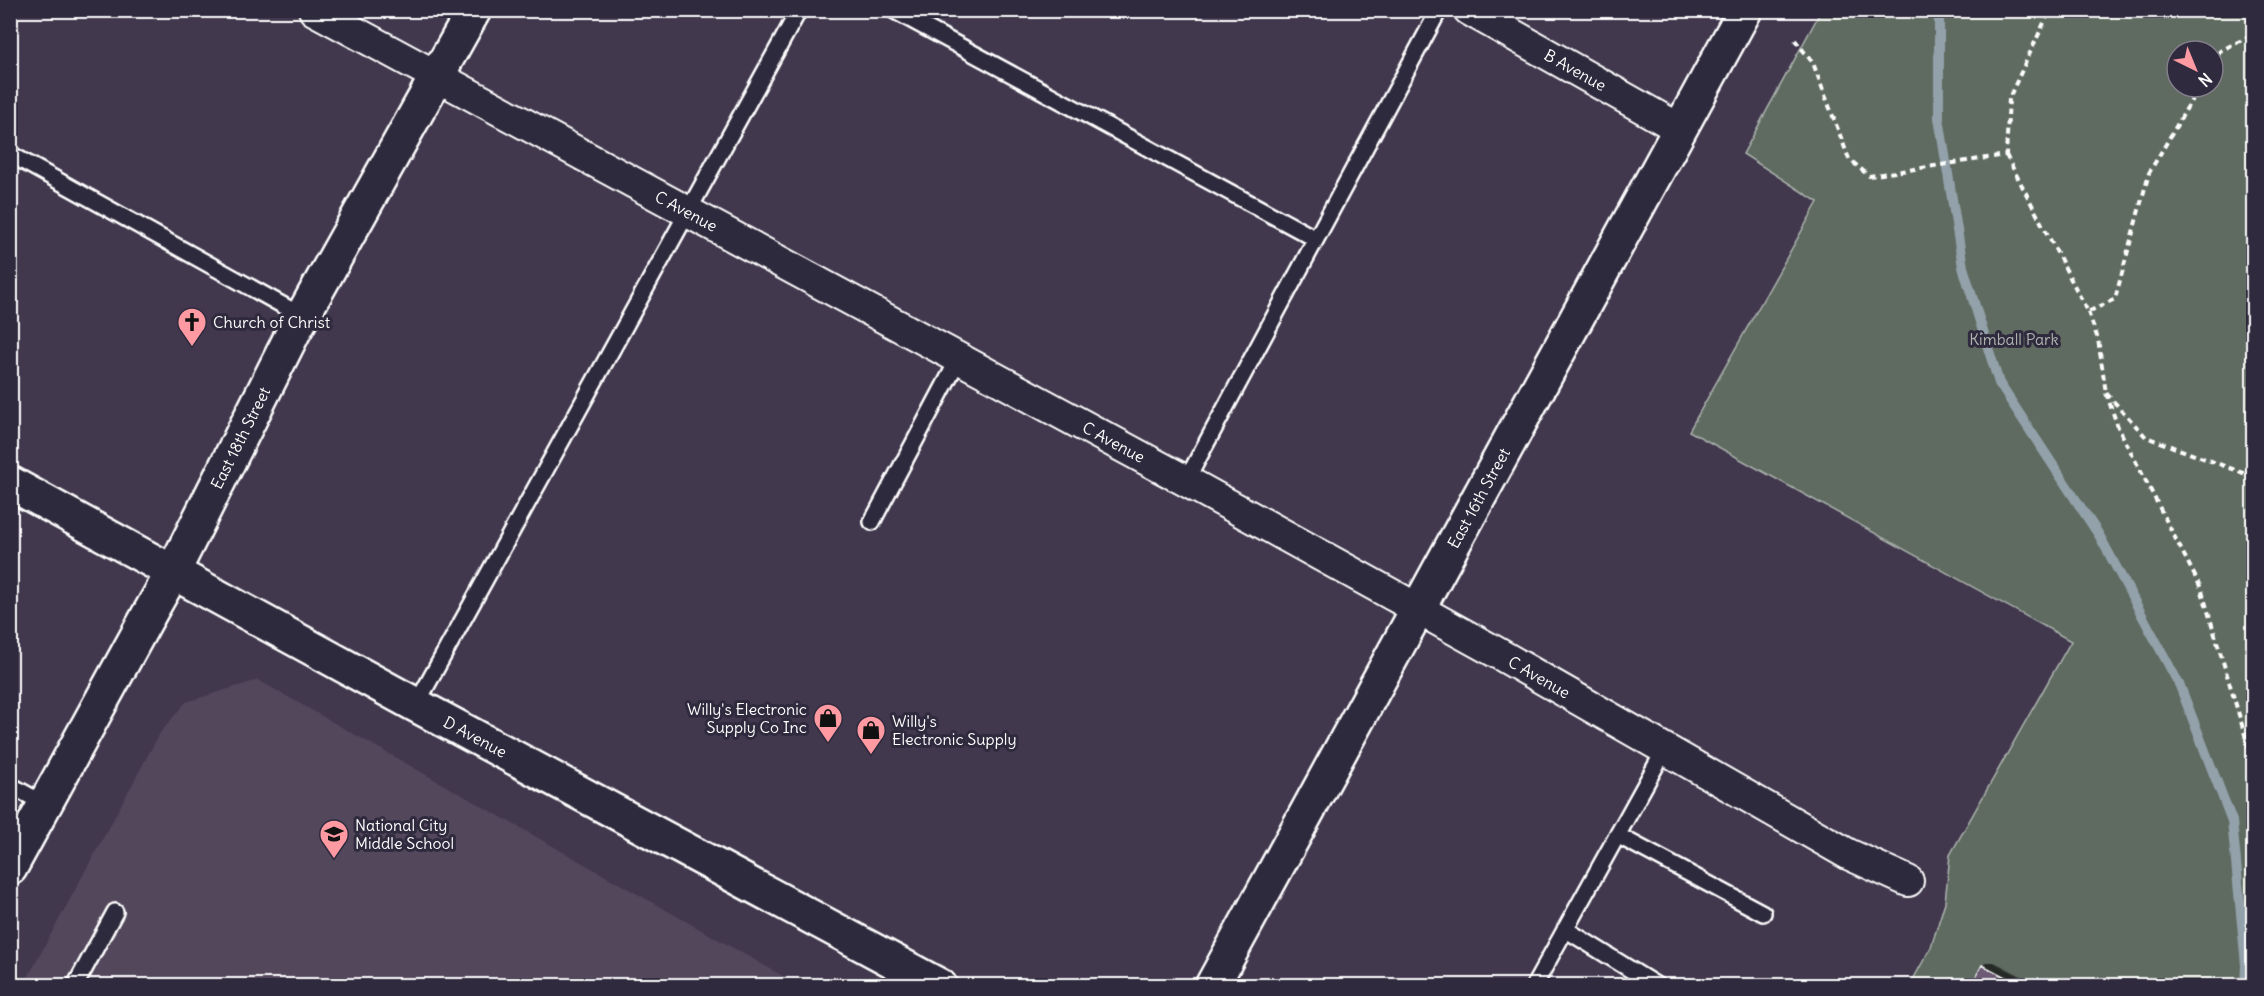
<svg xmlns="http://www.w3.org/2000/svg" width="2264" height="996" font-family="Delius,sans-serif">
<defs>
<filter id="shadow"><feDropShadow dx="5.5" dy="-5.5" stdDeviation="0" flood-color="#0009"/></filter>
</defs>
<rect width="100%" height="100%" fill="#42384e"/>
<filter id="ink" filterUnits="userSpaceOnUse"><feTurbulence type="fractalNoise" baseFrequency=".0167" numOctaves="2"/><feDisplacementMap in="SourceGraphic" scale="12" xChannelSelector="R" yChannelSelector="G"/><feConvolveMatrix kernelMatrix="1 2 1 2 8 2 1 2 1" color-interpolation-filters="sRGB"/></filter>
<g filter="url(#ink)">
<!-- built -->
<path fill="#53465c" d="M 258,680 L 799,985 L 23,986 L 160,733 L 186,702 Z"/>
<!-- park -->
<path fill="#5e6b61" stroke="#aeb5b0" stroke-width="1.5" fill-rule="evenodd" d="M 1821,11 L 2253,11 L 2253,985 L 1910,985 L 1931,947 L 1945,902 L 1950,855 L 2071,641 L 1689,431 L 1818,202 L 1743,154 ZM 2177,51 L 2213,51 L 2213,87 L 2177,87 Z"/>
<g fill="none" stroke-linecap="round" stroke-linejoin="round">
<!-- stream -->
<path stroke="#92a1aa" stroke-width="10" d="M 1939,10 L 1939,118 L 1963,267 L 1999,383 L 2099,535 L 2180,686 L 2232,821 L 2246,965 L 2245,986"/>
</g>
<!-- building -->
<path fill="#6d5a74" stroke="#fff" stroke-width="1.5" filter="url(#shadow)" d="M 1982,965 L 2022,986 L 1971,986 Z"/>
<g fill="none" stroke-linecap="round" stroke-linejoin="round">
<!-- service casing -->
<g stroke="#fff" stroke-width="20">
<path id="service" d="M 893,10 L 1316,239
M 10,154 L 302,316
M 1186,481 L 1439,10
M 872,522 L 959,358
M 416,705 L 799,10
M 10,785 L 46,805
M 1617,835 L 1763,913
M 1565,929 L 1657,986
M 75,986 L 115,912
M 1534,986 L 1665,749"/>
</g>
<!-- minor casing -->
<g stroke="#fff" stroke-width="34">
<g id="minor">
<path id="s1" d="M 314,10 L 1186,481 L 1494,651 L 1848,854 L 1908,881"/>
<path id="s2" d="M 1469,10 L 1680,129"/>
</g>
</g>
<!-- tertiary casing -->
<g stroke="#fff" stroke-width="38">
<g id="tertiary">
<path id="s3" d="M 10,483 L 416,705 L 940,986"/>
<path d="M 148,616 L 173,572"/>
<path id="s4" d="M 1212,986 L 1745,10"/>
</g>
</g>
<!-- secondary casing -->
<g stroke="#fff" stroke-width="38">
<g id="secondary">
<path id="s5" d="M 173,572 L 293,333 L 474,10"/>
<path d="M 10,868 L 148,616"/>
</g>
</g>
<!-- path -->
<path stroke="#fff" stroke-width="4" stroke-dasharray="6 4.5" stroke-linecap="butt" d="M 1795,40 L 1813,63 L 1849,159 L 1869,176 L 2006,155 L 2009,98 L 2050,10
M 2213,63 L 2220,51 L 2254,34
M 2006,155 L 2088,312 L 2115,299 L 2149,173 L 2199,87
M 2088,312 L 2098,339 L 2106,393 L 2146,437 L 2254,477
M 2106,393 L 2118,427 L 2201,588 L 2254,765"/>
<!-- service -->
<use href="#service" stroke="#2f2a3d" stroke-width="15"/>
<!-- minor -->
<use href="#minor" stroke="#2f2a3d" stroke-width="30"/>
<!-- tertiary -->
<use href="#tertiary" stroke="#2f2a3d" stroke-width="33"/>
<!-- secondary -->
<use href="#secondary" stroke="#2f2a3d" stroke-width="33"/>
</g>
</g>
<!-- icons -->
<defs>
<g id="church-pin" transform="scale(1.5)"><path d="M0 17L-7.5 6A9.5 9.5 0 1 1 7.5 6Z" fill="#ff9aa2" stroke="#2f2a3d"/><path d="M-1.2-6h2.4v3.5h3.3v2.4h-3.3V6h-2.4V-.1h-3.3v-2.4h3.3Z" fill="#111"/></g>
<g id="shop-pin" transform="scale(1.5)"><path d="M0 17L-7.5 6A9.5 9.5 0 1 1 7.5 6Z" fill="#ff9aa2" stroke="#2f2a3d"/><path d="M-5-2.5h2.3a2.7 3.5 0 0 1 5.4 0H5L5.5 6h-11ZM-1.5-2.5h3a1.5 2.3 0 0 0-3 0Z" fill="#111"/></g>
<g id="school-pin" transform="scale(1.5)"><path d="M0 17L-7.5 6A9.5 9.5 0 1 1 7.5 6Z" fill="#ff9aa2" stroke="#2f2a3d"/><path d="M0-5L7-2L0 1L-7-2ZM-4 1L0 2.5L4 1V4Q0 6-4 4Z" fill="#111"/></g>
</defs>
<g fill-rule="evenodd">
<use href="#church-pin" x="192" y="322"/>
<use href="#shop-pin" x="828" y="718"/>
<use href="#shop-pin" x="871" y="730"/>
<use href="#school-pin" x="334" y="834"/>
</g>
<g text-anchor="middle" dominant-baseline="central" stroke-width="6" stroke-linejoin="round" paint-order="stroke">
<!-- street labels -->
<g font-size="16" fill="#fff" stroke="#2f2a3d">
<text stroke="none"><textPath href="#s2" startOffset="122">B Avenue</textPath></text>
<text stroke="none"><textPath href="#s1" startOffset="423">C Avenue</textPath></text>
<text stroke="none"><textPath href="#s5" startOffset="150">East 18th Street</textPath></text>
<text stroke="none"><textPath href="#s1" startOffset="909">C Avenue</textPath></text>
<text stroke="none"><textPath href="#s4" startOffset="556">East 16th Street</textPath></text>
<text stroke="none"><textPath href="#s1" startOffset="1395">C Avenue</textPath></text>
<text stroke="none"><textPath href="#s3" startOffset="530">D Avenue</textPath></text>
</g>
<!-- poi labels -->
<g font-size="16" fill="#fff" stroke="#2f2a3d" text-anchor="start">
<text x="213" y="322">Church of Christ</text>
<text x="807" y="709" text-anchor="end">Willy's Electronic<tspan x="807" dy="18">Supply Co Inc</tspan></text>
<text x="892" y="721">Willy's<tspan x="892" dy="18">Electronic Supply</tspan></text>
<text x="355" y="825">National City<tspan x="355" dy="18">Middle School</tspan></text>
</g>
<!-- park labels -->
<g font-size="16" fill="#aeb5b0" stroke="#2f2a3d">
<text x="2014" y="339">Kimball Park</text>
</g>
</g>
<!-- margin -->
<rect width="2264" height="996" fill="none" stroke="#2f2a3d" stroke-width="36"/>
<rect x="18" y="18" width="2228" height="960" fill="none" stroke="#fff" stroke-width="2" filter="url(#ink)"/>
<!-- north arrow -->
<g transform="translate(2195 69) rotate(137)"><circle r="28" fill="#2f2a3d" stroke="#827f8b" stroke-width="1.5"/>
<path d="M0-4.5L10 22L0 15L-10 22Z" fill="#ff9aa2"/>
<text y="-9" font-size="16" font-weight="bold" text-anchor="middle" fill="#ffffff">N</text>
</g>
</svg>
